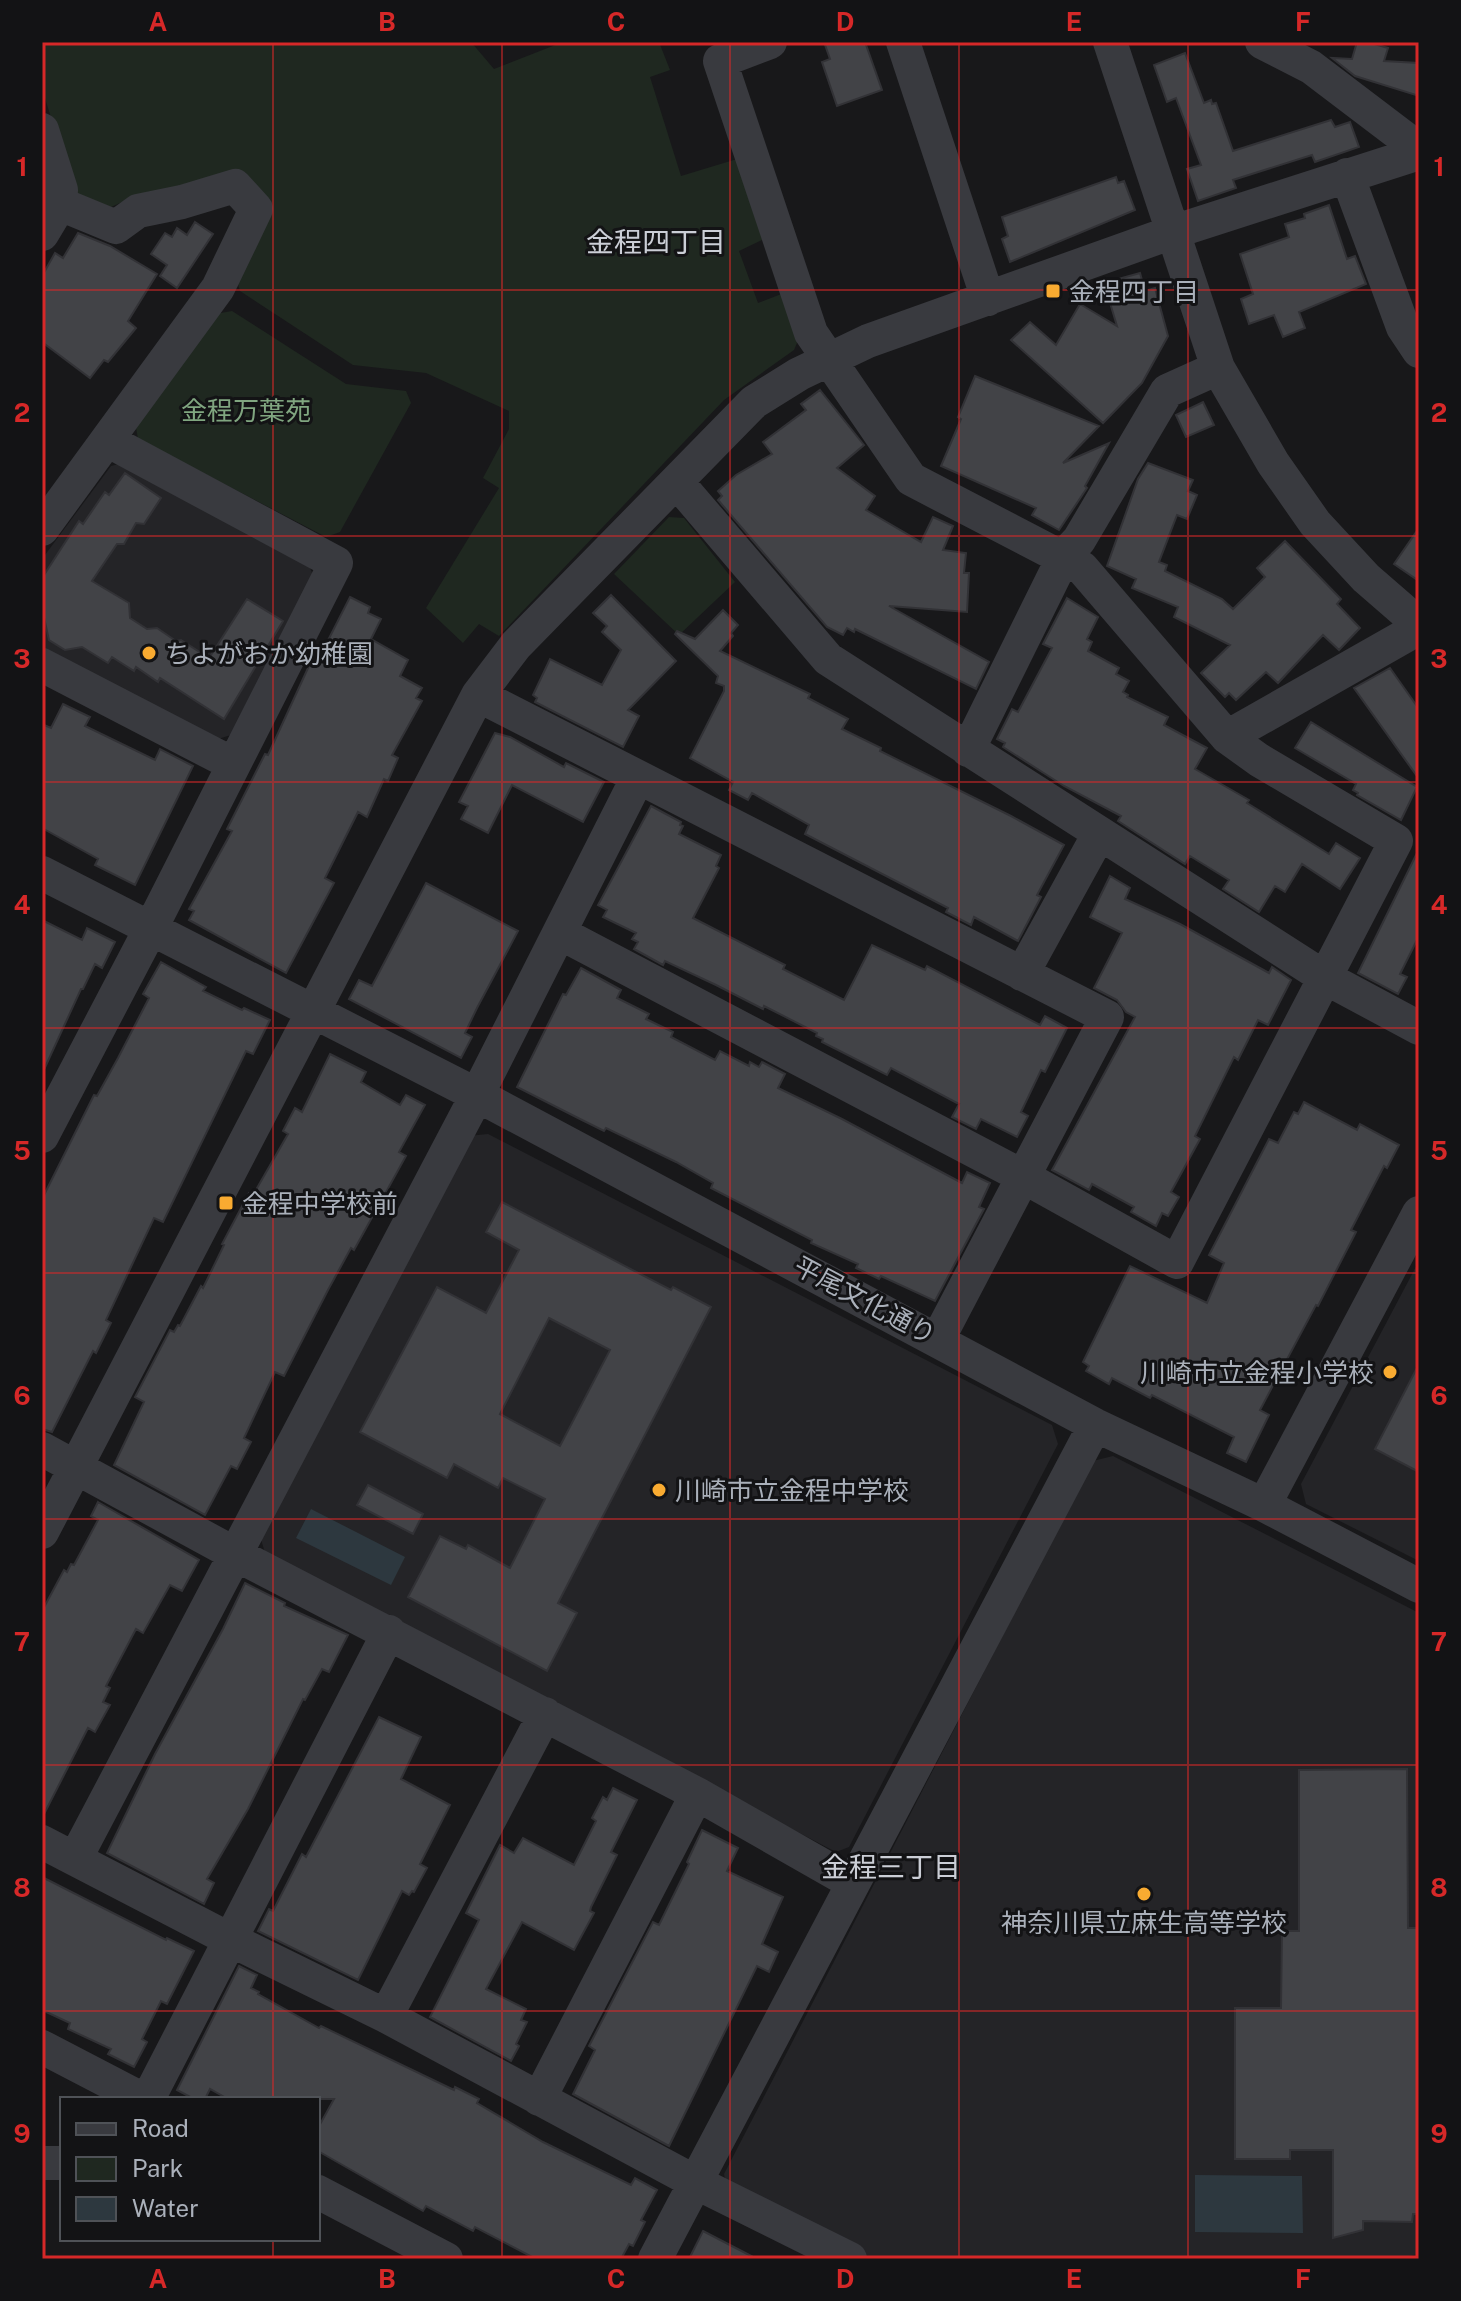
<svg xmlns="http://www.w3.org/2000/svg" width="1461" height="2301" font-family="'Public Sans','Noto Sans JP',sans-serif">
<rect width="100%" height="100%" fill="#18181a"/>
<!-- built -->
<path fill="#242427" d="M 119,464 L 309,565 L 314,578 L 234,734 L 218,739 L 42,650 L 42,559 L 111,466 Z
M 488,1134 L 1052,1425 L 1058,1444 L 849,1847 L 836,1852 L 266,1556 L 260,1536 L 468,1136 Z
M 1419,1261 L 1419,1561 L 1306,1504 L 1301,1484 Z
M 1113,1456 L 1419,1613 L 1419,2254 L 1394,2259 L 863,2259 L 727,2187 L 724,2174 L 1093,1461 Z"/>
<!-- green -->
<path fill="#1f2820" d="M 42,42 L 471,42 L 494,69 L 563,42 L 659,42 L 670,70 L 650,77 L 681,176 L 737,159 L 766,238 L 739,251 L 758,303 L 784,293 L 799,338 L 794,350 L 724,400 L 499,636 L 479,624 L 463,643 L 426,608 L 499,488 L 483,478 L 509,429 L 509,411 L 426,373 L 353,365 L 240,291 L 236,277 L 269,206 L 245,172 L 159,193 L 140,194 L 111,207 L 75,193 L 42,89 Z
M 232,311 L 346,384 L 406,391 L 411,403 L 340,532 L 326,537 L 138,439 L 135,421 L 215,314 Z
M 669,517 L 684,518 L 735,582 L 679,635 L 614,574 Z"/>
<!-- water -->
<path fill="#2d383f" d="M 311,1509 L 405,1557 L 391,1585 L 296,1538 Z
M 1195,2175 L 1302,2176 L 1303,2233 L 1195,2232 Z"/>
<!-- building -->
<path fill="#424347" stroke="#323236" stroke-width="2" fill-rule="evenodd" d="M 824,42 L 865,42 L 882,90 L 837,106 L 822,62 L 830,59 Z
M 1357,42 L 1368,42 L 1388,48 L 1384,61 L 1419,63 L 1419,96 L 1355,76 L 1332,58 L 1352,59 Z
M 1185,53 L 1204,103 L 1211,100 L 1212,104 L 1216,103 L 1233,151 L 1331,120 L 1335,127 L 1350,122 L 1359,147 L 1315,162 L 1312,155 L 1233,180 L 1236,188 L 1198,201 L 1187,169 L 1201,165 L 1176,98 L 1167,102 L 1154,65 Z
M 1116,177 L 1118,183 L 1124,181 L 1135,210 L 1010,262 L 1002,239 L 1008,236 L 1002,217 Z
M 1329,205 L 1347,259 L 1355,256 L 1366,284 L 1299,312 L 1305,328 L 1283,337 L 1274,315 L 1249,324 L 1241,299 L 1253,294 L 1240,254 L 1289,237 L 1285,224 L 1305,218 L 1304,214 Z
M 195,222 L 213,234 L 177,288 L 160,276 L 167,265 L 151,254 L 165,233 L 172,237 L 177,228 L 187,235 Z
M 78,233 L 110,246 L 157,274 L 128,321 L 136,328 L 108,362 L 104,360 L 90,378 L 42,342 L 42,276 L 55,253 L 63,258 Z
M 1140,273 L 1145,291 L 1155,288 L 1168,336 L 1142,383 L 1103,423 L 1011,340 L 1030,322 L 1056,345 L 1080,304 L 1117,326 L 1104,283 Z
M 975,376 L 1099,426 L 1063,463 L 1109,443 L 1085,486 L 1087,488 L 1059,530 L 1032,515 L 1036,508 L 941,466 L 961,419 L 958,417 Z
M 820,390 L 864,445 L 837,468 L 875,496 L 866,510 L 921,542 L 933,517 L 953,526 L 943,550 L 966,553 L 964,573 L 969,573 L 967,612 L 889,606 L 989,662 L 976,689 L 855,629 L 854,632 L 847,628 L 843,635 L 827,627 L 718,500 L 722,496 L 718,491 L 736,475 L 772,454 L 763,442 L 806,410 L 801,404 Z
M 1203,402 L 1214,425 L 1186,437 L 1176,415 Z
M 1148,463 L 1193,480 L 1188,491 L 1197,495 L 1187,519 L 1177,515 L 1159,562 L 1167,565 L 1165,571 L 1222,599 L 1233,609 L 1265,577 L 1257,568 L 1285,541 L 1341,599 L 1337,604 L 1360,628 L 1339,650 L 1323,635 L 1278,683 L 1266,672 L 1236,700 L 1229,693 L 1225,697 L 1201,673 L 1230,645 L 1174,617 L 1178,607 L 1132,588 L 1136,579 L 1107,566 L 1138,479 Z
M 125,473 L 161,498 L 144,524 L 136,523 L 124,544 L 117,544 L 92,581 L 129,603 L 130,618 L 147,629 L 157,628 L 176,641 L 181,640 L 209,658 L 247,599 L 283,621 L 224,719 L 160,678 L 158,682 L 136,667 L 134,671 L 112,657 L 108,663 L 82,647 L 65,650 L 49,640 L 42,609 L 42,578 L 79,521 L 83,524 L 105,492 L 109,495 Z
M 1419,528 L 1419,581 L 1394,564 Z
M 611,595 L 676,661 L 628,710 L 639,716 L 623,747 L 535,702 L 537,698 L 533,695 L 550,659 L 602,685 L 621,650 L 602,632 L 607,626 L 593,613 Z
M 350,597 L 370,607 L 368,613 L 381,619 L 371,639 L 408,660 L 400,676 L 422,688 L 416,698 L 422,701 L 392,755 L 398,758 L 388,781 L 384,779 L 367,817 L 358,812 L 325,878 L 334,883 L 286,973 L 189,920 L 194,911 L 189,909 L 232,831 L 227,829 L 265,754 L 268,755 L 314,655 L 319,658 Z
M 1067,598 L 1098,617 L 1087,639 L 1092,642 L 1088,651 L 1119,668 L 1116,674 L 1129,681 L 1123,692 L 1128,695 L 1127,697 L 1168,717 L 1164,725 L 1207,748 L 1195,769 L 1249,800 L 1247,803 L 1329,854 L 1336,843 L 1360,858 L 1340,889 L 1302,864 L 1285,892 L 1275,886 L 1259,912 L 1223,889 L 1229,880 L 1190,856 L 1185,864 L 1118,821 L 1121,816 L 1064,786 L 1003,747 L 1005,743 L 997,739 L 1012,709 L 1018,712 L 1052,648 L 1043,644 Z
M 723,610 L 738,625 L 731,633 L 733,636 L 720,651 L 810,694 L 808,698 L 848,719 L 842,729 L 881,748 L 880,751 L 1011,816 L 1064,845 L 1037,895 L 1041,897 L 1018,941 L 974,917 L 971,925 L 946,912 L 948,908 L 805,834 L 809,825 L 752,793 L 748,800 L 729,790 L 733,782 L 690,758 L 724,691 L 724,686 L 716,683 L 718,676 L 675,634 L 677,631 L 695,639 Z
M 1390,668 L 1419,709 L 1419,779 L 1354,688 Z
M 63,704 L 90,717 L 85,726 L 155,760 L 160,749 L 193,766 L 135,885 L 95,865 L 98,859 L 42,828 L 42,724 L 51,728 Z
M 1311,722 L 1417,787 L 1401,820 L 1357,795 L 1358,793 L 1353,790 L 1356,784 L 1295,748 Z
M 495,733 L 510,737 L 564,767 L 566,763 L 604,782 L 583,822 L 512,785 L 488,833 L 461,819 L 468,806 L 459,802 Z
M 651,806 L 681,822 L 680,825 L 683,826 L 679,834 L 721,855 L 716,866 L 719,868 L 693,918 L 785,965 L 783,969 L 844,1000 L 872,945 L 925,970 L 927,966 L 1040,1025 L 1045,1016 L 1067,1028 L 1045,1072 L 1041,1070 L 1021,1112 L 1028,1116 L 1017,1137 L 981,1119 L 976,1129 L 952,1117 L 959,1104 L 891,1068 L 887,1075 L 822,1042 L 823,1039 L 816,1036 L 817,1033 L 764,1006 L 763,1009 L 716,985 L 665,961 L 663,965 L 634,949 L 638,942 L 632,939 L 636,933 L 603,917 L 607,910 L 598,905 Z
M 1419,849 L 1419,936 L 1400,974 L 1407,977 L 1398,994 L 1358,973 Z
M 1110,876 L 1130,888 L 1125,899 L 1180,924 L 1269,973 L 1272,967 L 1291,980 L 1268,1025 L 1258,1020 L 1238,1060 L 1234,1057 L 1195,1136 L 1200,1139 L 1171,1192 L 1179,1197 L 1168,1216 L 1162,1213 L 1156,1226 L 1131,1212 L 1134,1207 L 1092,1184 L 1089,1190 L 1052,1170 L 1135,1017 L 1126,1012 L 1117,1000 L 1094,988 L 1122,933 L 1090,917 Z
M 426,883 L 518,931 L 477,1008 L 465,1033 L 472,1037 L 461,1058 L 349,999 L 359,980 L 372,986 Z
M 42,920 L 82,940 L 87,928 L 115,942 L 102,968 L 95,964 L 83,989 L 81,989 L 42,1074 Z
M 161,962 L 206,987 L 203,991 L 242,1010 L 244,1008 L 270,1020 L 253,1054 L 246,1051 L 163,1222 L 154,1218 L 106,1320 L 111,1323 L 96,1353 L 93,1351 L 52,1432 L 42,1429 L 42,1199 L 94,1095 L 97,1096 L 118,1058 L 149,998 L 143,994 Z
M 581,968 L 621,990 L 617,998 L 649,1014 L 646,1019 L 673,1032 L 671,1037 L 715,1060 L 720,1051 L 749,1066 L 750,1062 L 759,1067 L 762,1062 L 785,1074 L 778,1088 L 842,1119 L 962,1183 L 967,1172 L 990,1183 L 979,1207 L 984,1209 L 935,1301 L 881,1276 L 879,1279 L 856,1268 L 858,1264 L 811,1243 L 812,1240 L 711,1188 L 713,1183 L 676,1162 L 606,1128 L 604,1131 L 580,1119 L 517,1087 L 563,994 L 566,995 Z
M 330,1054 L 366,1072 L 361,1082 L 400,1105 L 406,1095 L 425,1105 L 399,1152 L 406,1156 L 354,1250 L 351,1248 L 328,1290 L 284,1376 L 275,1372 L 244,1438 L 251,1442 L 237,1469 L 231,1466 L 205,1515 L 114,1465 L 144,1402 L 135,1397 L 170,1330 L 174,1332 L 178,1325 L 180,1326 L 201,1286 L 203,1288 L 224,1245 L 222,1244 L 249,1193 L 253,1195 L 288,1134 L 283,1131 L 295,1108 L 302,1112 Z
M 1304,1102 L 1357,1130 L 1360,1124 L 1399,1145 L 1387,1168 L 1384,1166 L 1351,1230 L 1356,1232 L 1318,1306 L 1316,1305 L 1260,1410 L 1269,1415 L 1246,1462 L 1227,1453 L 1234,1437 L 1152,1395 L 1150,1398 L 1112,1378 L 1109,1384 L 1086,1371 L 1089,1366 L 1083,1362 L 1130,1266 L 1207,1303 L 1224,1263 L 1209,1255 L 1269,1139 L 1278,1143 L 1294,1112 L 1298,1114 Z
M 502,1202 L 671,1290 L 673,1287 L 711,1307 L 558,1603 L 577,1613 L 547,1671 L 408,1597 L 440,1536 L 466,1549 L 468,1545 L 510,1568 L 545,1499 L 503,1478 L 498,1488 L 454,1464 L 447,1478 L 360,1432 L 437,1287 L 486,1313 L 519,1250 L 486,1232 ZM 549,1318 L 610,1350 L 560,1446 L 500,1414 Z
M 1419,1364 L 1419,1472 L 1375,1449 Z
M 368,1485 L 423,1514 L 413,1534 L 357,1505 Z
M 98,1502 L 199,1560 L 182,1591 L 170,1585 L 143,1633 L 136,1629 L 106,1686 L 110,1688 L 103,1702 L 110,1705 L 95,1732 L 88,1728 L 42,1818 L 42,1611 L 64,1570 L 67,1572 L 71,1564 L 74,1565 L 98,1520 L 91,1516 Z
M 245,1583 L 285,1603 L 284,1606 L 348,1635 L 329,1672 L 322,1669 L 305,1700 L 303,1699 L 248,1809 L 207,1879 L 214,1883 L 204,1904 L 107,1853 L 155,1754 L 223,1629 Z
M 379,1717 L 421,1737 L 401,1779 L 450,1805 L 420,1864 L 427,1868 L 414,1892 L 412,1891 L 409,1895 L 402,1891 L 358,1980 L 258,1931 L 269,1909 L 273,1911 L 302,1854 L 306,1857 Z
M 1407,1769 L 1408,1928 L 1419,1928 L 1419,2214 L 1413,2214 L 1412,2222 L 1363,2221 L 1363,2230 L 1333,2238 L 1333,2150 L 1290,2150 L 1290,2159 L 1235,2159 L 1235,2008 L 1281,2008 L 1282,1931 L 1299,1931 L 1299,1770 Z
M 613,1788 L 637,1800 L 611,1852 L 617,1855 L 591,1907 L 590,1911 L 594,1913 L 574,1950 L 522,1922 L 486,1989 L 526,2009 L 521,2020 L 527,2022 L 516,2044 L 519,2046 L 511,2061 L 430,2017 L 479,1920 L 466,1913 L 500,1845 L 514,1853 L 523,1838 L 574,1865 L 596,1821 L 592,1818 L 603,1797 L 607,1800 Z
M 702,1830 L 738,1848 L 727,1871 L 783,1897 L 762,1944 L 778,1952 L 769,1972 L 757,1966 L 669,2146 L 573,2094 L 595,2050 L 589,2046 L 653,1922 L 659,1925 L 689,1864 L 687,1862 Z
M 42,1877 L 166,1940 L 167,1938 L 194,1951 L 167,2004 L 161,2001 L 142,2039 L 147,2042 L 134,2067 L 108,2054 L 111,2049 L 68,2029 L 70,2023 L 42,2010 Z
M 239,1966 L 257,1975 L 251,1988 L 259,1992 L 258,1994 L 319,2028 L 321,2026 L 454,2090 L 455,2087 L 479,2099 L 477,2103 L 543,2142 L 631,2185 L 635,2178 L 657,2190 L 641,2220 L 645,2222 L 633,2246 L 629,2244 L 621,2259 L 536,2259 L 475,2227 L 473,2231 L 426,2206 L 423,2211 L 318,2151 L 318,2128 L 334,2099 L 228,2099 L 210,2089 L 205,2099 L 194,2099 L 177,2090 Z
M 703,2231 L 757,2259 L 689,2259 Z"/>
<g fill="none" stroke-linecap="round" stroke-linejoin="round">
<!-- minor -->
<path stroke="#393a3f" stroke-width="34" d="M 903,42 L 988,299
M 1110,42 L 1218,368 L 1273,463 L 1315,523 L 1366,578 L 1419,624
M 1262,42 L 1311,67 L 1419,149
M 42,130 L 61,190 L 60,204 L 42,234
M 1347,175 L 1403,327 L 1419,351
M 677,482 L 828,659 L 1324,977 L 1419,1028
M 42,529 L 218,288 L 256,209 L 235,186 L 182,202 L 138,211 L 116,227 L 60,204
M 42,665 L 233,764
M 478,695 L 1107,1017 L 938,1339
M 1227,737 L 1419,628
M 968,750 L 1064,556 L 1079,540 L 1167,391 L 1218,368
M 42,873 L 477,1095 L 1095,1425 L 1264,1505 L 1419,1586
M 560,933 L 1024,1177 L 1177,1262 L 1396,841 L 1259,760 L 1227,737 L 1082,568 L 911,479 L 811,333 L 720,61 L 770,42
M 1022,974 L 1099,834
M 42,1136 L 150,930 L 336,563 L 107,440
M 42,1449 L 235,1554 L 697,1794 L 853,1883
M 1264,1505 L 1419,1213
M 42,1532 L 478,695 L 516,645 L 754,402 L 799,374 L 868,341 L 1173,232 L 1419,153
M 42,1842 L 229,1939 L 386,2016 L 695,2182 L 850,2259
M 75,1859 L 477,1095 L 638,777
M 386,2016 L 545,1714
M 42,2047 L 142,2099
M 148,2099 L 389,1632
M 539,2099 L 697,1794
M 42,2163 L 62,2163
M 318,2192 L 446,2259
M 655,2259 L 1095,1425"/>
</g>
<!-- grid -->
<path fill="none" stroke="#d62828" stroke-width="2" stroke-opacity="0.55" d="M 273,42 L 273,2099M 502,42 L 502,2259M 730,42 L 730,2259M 959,42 L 959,2259M 1188,42 L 1188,2259M 42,290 L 1419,290M 42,536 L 1419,536M 42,782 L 1419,782M 42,1028 L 1419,1028M 42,1273 L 1419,1273M 42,1519 L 1419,1519M 42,1765 L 1419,1765M 42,2011 L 1419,2011M 273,2239 L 273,2259"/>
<!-- markers -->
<g fill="#f9ab31" stroke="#131315" stroke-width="3">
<rect x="1045" y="283" width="16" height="16" rx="4"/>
<circle cx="149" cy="653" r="8"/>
<rect x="218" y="1195" width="16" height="16" rx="4"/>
<circle cx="1390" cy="1372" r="8"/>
<circle cx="659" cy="1490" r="8"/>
<circle cx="1144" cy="1894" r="8"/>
</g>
<g text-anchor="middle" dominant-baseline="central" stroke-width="6" stroke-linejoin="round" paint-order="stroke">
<!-- poi labels -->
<g font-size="26" fill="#aab0ba" stroke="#131315" text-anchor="start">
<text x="1069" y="291">金程四丁目</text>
<text x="165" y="653">ちよがおか幼稚園</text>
<text x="242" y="1203">金程中学校前</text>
<text x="1374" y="1372" text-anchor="end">川崎市立金程小学校</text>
<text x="675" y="1490">川崎市立金程中学校</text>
<text x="1144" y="1922" text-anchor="middle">神奈川県立麻生高等学校</text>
</g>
<!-- park labels -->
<g font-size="26" fill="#80a680" stroke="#131315">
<text x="246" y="410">金程万葉苑</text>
</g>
<!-- street labels -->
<g font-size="26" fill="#aab0ba" stroke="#131315">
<text transform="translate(865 1300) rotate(28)">平尾文化通り</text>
</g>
<!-- neighbourhood labels -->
<g font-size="28" fill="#cbced6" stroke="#131315">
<text x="656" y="241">金程四丁目</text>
<text x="891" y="1866">金程三丁目</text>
</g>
</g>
<!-- border -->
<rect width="1461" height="2301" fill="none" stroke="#131315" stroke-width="88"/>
<!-- legend -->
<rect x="60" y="2097" width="260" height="144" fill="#131315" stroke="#4f5257" stroke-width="2"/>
<rect x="76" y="2123" width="40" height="12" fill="#393a3f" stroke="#4f5257" stroke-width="2"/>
<text x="132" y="2137" font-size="24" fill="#aab0ba">Road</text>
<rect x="76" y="2157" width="40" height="24" fill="#1f2820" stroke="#4f5257" stroke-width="2"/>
<text x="132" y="2177" font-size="24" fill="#aab0ba">Park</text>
<rect x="76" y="2197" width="40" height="24" fill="#2d383f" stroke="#4f5257" stroke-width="2"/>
<text x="132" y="2217" font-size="24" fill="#aab0ba">Water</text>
<rect x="44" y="44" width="1373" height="2213" fill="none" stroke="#d62828" stroke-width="3"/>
<g font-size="26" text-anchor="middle" font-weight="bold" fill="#d62828">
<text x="158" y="31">A</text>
<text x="387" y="31">B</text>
<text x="616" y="31">C</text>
<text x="845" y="31">D</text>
<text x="1074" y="31">E</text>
<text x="1303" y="31">F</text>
<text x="22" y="176">1</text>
<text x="1439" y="176">1</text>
<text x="22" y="422">2</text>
<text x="1439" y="422">2</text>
<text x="22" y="668">3</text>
<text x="1439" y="668">3</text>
<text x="22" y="914">4</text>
<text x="1439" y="914">4</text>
<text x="22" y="1160">5</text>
<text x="1439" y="1160">5</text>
<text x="22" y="1405">6</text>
<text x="1439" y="1405">6</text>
<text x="22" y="1651">7</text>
<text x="1439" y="1651">7</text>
<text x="22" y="1897">8</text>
<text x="1439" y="1897">8</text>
<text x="22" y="2143">9</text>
<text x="1439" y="2143">9</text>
<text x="158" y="2288">A</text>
<text x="387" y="2288">B</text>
<text x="616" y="2288">C</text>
<text x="845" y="2288">D</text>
<text x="1074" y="2288">E</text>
<text x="1303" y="2288">F</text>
</g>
</svg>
